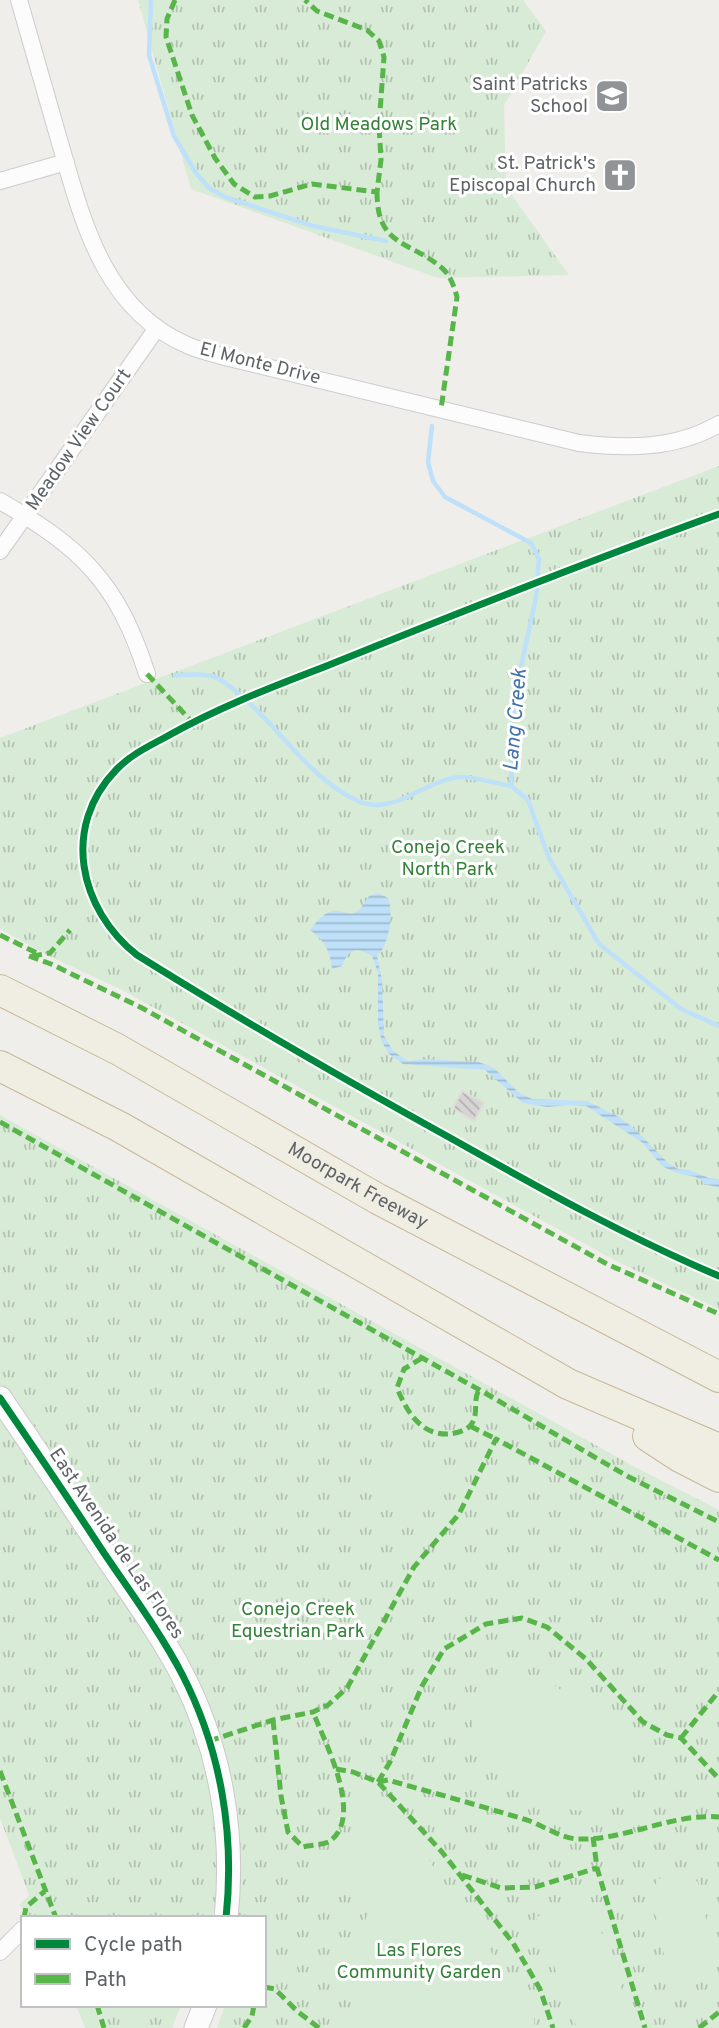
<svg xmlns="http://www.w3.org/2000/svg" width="719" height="2028" font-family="Overpass,sans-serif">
<defs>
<pattern id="park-tufts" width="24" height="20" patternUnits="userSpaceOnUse" patternTransform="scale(1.75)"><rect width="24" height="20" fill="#d8ebd6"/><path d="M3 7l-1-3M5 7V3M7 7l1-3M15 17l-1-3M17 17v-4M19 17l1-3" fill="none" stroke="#b2c2b1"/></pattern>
<pattern id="water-rules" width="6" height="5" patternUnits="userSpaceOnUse" patternTransform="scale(1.75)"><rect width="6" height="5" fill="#bfe0f9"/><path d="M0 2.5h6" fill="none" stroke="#9eb9cd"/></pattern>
<pattern id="building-back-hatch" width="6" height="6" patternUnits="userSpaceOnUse" patternTransform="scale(1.75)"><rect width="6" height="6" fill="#d6d5d3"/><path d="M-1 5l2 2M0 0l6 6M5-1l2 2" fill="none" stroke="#b1b0af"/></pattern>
</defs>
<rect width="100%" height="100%" fill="#efeeea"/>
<!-- park -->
<path fill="url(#park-tufts)" d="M 138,0 L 523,0 L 546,31 L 504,106 L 506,187 L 569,275 L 438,278 L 191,189 Z
M 719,466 L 719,1309 L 618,1262 L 118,988 L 53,958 L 0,929 L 0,738 Z
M 0,1115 L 635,1467 L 719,1510 L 719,2028 L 217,2028 L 225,2005 L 264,2005 L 264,1918 L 31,1918 L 19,1905 L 29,1895 L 0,1818 Z
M 76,2005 L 181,2005 L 172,2028 L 85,2028 Z"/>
<!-- garden -->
<path fill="#d8ebd6" d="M377 1475a31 31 0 1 1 62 0a31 31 0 1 1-62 0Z
M 516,1673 L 542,1677 L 621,1732 L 627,1750 L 624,1782 L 597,1804 L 580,1811 L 556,1807 L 485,1756 L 473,1734 L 471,1709 L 481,1691 L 492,1681 Z
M 354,1791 L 386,1797 L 534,2015 L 534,2028 L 351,2028 L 352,1953 L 376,1893 L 356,1884 L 318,1886 L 313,1876 L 313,1862 L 320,1856 L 337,1850 L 356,1829 Z
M 686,1874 L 698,1882 L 716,1964 L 710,1978 L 681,1985 L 668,1973 L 651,1895 L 658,1879 Z
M 589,1898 L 636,2028 L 577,2028 L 536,1917 Z"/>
<!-- water -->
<path fill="url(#water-rules)" d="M 378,893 L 388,898 C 394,913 389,946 377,956 L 382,980 L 384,1036 L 393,1051 L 408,1061 L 427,1059 L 479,1062 L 494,1068 L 518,1092 L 532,1099 L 587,1101 L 619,1117 L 635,1129 L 668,1163 L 678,1169 L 689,1170 L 709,1178 L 719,1179 L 719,1187 L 707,1185 L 696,1177 L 680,1174 L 666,1168 L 661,1165 L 643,1143 L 586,1106 L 568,1105 L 547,1107 L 523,1103 L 485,1070 L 403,1064 L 389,1054 L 382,1042 L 378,1024 L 378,973 L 372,956 C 355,946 349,949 342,966 L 332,969 C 330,951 325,941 310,930 C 337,893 345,923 359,910 C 362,907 366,900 369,896 Z"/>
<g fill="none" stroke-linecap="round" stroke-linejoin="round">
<!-- stream -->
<path stroke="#bfe0f9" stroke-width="4.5" d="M 151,0 L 149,55 L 174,136 L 196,173 L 209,188 L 225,197 L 313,226 L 386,241
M 432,426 L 428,462 L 433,481 L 445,497 L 531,543 L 539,559 L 536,597 L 513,704 L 511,786 L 528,800 L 549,858 L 599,944 L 681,1009 L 719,1026
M 175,675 C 187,675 201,673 212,676 C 222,679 232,688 239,694 C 280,727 309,779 358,801 C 393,816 420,784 453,778 C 470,775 494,783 511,786"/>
</g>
<!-- building -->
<path fill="url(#building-back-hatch)" stroke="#deddd9" stroke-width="2" d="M 462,1091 L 484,1103 L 474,1121 L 453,1108 Z"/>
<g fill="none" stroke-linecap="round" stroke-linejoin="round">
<!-- street casing -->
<g stroke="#cbcccc" stroke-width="18">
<path id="street" d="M 19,0 C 33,50 48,100 62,150 C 84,226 106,310 187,345 C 200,351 215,354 229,358 L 579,443 C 627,449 676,449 719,424
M 0,181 L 66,162
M 0,501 C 82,548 118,583 147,674
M 0,551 L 157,328
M 0,1952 L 23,1929"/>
</g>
<!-- secondary casing -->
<g stroke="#cacacb" stroke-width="25">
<path id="secondary" d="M 0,1398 C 35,1449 70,1501 104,1553 C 131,1593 160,1632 182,1674 C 221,1750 235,1834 226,1918
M 196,2028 L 205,2005"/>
</g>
<!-- highway casing -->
<g stroke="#c8b996" stroke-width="32">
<g id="highway">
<path id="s1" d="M 0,990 L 117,1049 L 378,1199 L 719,1377"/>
<path d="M 0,1066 L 120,1127 L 568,1384 L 719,1449"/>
<path d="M 648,1436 L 680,1457 L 719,1477"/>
</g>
</g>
<!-- street -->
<use href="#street" stroke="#fdfcfc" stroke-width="16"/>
<!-- secondary -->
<use href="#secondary" stroke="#fdfcfc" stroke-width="23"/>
<!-- highway -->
<use href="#highway" stroke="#f0ede3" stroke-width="30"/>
<!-- quiet -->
<path stroke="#58b549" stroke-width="5" stroke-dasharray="10 5" stroke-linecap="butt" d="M 175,0 L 167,19 L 166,37 L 192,115 L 215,158 L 234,184 L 255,197 L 270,196 L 312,184 L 377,192 L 381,160 L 379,125 L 384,57 L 379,41 L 367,30 L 317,11 L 305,0
M 377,192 C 377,247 409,240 442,268 C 450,275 454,286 457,297 L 441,409
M 147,674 L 193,723
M 0,935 L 41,955
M 29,956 L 51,964 L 142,1008 L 607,1264 L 719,1314
M 32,956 L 50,953 L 70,930
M 0,1122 L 485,1393 L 627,1476 L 719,1522
M 422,1358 L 404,1369 L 397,1388 C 407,1412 421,1436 450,1434 C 456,1433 465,1431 470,1426 C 480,1415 472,1401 479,1390
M 470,1426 L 496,1439
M 273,1720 L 281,1796 L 288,1832 L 303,1847 C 310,1845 324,1845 330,1841 C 364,1816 325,1743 313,1712
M 681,1738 L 719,1691
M 209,1741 L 273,1720 L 313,1712 L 328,1705 L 347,1688 L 414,1567 L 459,1514 L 496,1439 L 719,1560
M 336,1769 L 353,1772 L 378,1782 L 442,1852 L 513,1943 L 540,1989 L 553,2028
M 0,1771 L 56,1918
M 378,1782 L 390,1762 L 422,1686 L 444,1649 L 486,1624 L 522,1618 L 547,1627 L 586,1659 L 643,1722 L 667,1735 L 681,1738 L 719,1779
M 378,1782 L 388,1780 C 434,1793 481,1806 527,1820 C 542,1825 560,1838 577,1839 C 625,1841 671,1813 719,1817
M 593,1837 L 597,1868 L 645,2028
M 462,1875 L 501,1888 L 535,1887 L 597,1868
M 24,1918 L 26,1907 L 45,1891
M 264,1987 L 275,1989 L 297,2011 L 319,2028
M 97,2005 L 104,2028
M 244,2028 L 252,2016 L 254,2005
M 699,2028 L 719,2012"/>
<!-- cycleway casing -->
<g stroke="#fff" stroke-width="11">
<path id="cycleway" d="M 719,514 C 586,562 455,614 324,667 C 269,688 215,709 164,738 C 147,747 129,756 116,770 C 61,827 79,909 137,955 C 241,1020 347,1081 454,1140 C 541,1189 627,1237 719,1276
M 0,1398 C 35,1449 70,1501 104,1553 C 131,1593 160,1632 182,1674 C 221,1750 235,1834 226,1918"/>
</g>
<!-- cycleway -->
<use href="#cycleway" stroke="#00873e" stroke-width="7"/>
</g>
<!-- icons -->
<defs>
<g id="school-square" transform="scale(1.75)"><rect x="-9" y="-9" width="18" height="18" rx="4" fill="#919496" stroke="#fff"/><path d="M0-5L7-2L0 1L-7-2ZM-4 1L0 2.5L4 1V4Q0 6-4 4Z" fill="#fff"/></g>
<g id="church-square" transform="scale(1.75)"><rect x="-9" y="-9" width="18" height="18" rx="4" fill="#919496" stroke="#fff"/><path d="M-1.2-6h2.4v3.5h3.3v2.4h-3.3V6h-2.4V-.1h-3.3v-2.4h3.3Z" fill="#fff"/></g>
</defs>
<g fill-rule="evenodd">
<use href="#school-square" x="612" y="96"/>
<use href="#church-square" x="620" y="175"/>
</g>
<g text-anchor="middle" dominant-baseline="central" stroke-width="6" stroke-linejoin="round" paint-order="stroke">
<!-- poi labels -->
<g font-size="19" fill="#5f6368" stroke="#fff" text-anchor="end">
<text x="588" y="85">Saint Patricks<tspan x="588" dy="22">School</tspan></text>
<text x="596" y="164">St. Patrick's<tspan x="596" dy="22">Episcopal Church</tspan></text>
</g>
<!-- park labels -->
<g font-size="19" fill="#348238" stroke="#fff">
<text x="379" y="125">Old Meadows Park</text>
<text x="448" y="848">Conejo Creek<tspan x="448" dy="22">North Park</tspan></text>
<text x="298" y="1610">Conejo Creek<tspan x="298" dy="22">Equestrian Park</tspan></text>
<text x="419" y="1951">Las Flores<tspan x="419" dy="22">Community Garden</tspan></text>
</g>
<!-- street labels -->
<g font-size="19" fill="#5f6368" stroke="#fff">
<text transform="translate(260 364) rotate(14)">El Monte Drive</text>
<text transform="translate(79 440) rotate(-55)">Meadow View Court</text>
<text stroke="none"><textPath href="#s1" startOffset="408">Moorpark Freeway</textPath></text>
<text transform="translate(116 1544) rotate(56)">East Avenida de Las Flores</text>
</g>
<!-- water labels -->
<g font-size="21" font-style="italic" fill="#4174aa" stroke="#fff">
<text transform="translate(516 720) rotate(-85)">Lang Creek</text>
</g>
</g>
<!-- legend -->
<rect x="21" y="1916" width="245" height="91" fill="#ffffff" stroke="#bfc1c3" stroke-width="2"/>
<rect x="35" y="1939" width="35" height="10" fill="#00873e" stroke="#bfc1c3" stroke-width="2"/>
<text x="84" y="1951" font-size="21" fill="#5f6368">Cycle path</text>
<rect x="35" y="1974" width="35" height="10" fill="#58b549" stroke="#bfc1c3" stroke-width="2"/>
<text x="84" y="1986" font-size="21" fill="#5f6368">Path</text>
</svg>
